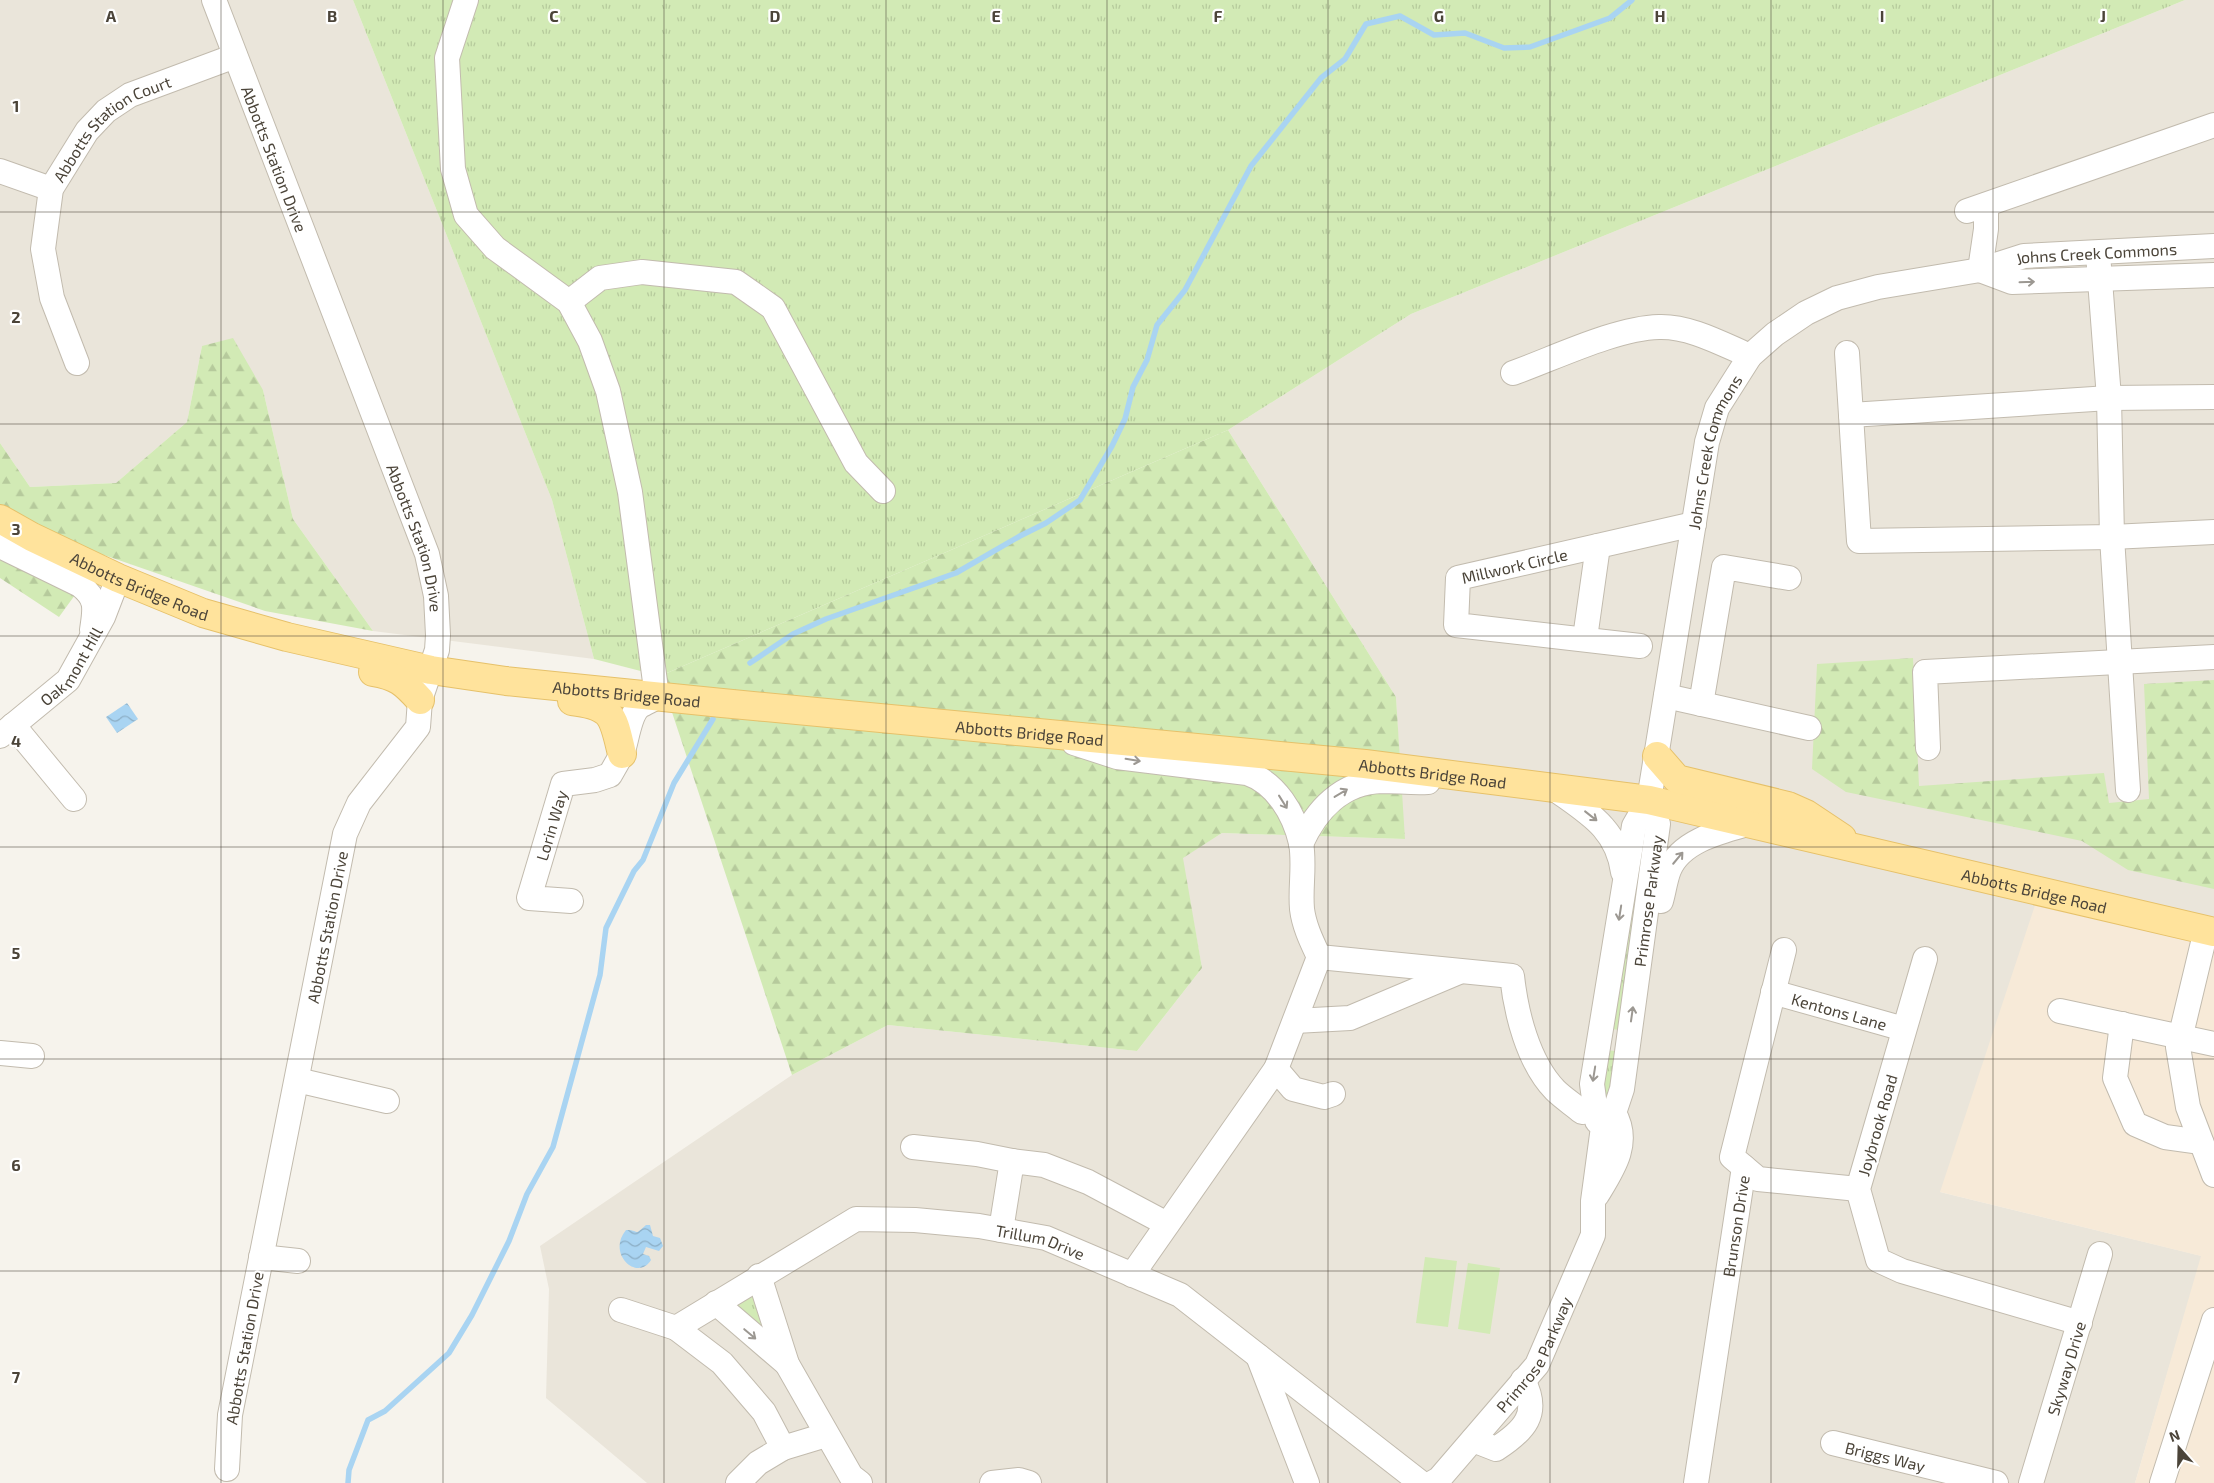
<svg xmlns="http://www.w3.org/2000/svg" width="2214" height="1483" font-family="'Exo 2',sans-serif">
<defs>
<pattern id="grass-tufts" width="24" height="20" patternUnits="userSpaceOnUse" patternTransform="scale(1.25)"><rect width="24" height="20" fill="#d2eab5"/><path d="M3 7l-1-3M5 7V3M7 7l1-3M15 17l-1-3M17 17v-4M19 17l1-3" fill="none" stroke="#b6ca9c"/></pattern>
<pattern id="forest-firs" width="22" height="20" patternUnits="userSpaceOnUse" patternTransform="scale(1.25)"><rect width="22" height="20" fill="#d2eab5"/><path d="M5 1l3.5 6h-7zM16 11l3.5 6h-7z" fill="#b6ca9c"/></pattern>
<pattern id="water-waves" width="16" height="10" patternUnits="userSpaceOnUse" patternTransform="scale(1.25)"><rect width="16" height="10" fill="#a9d4f2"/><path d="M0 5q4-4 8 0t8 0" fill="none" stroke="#8caec5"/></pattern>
</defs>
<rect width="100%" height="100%" fill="#f6f3ec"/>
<!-- residential -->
<path fill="#eae5da" d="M 0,0 L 353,0 L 552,500 L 594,659 L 373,631 L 293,519 L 263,390 L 202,346 L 187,422 L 116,483 L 30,487 L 0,443 Z
M 2185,0 L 2214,0 L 2214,920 L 1940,1192 L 2202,1256 L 2135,1483 L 647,1483 L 546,1398 L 549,1289 L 540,1246 L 792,1075 L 888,1025 L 1137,1051 L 1202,968 L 1182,858 L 1222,833 L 1404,839 L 1396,697 L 1228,430 L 1411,314 Z"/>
<!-- commercial -->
<path fill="#f7ead8" d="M 2041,887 L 2214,920 L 2214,1483 L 2135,1483 L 2201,1256 L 1940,1192 Z"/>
<!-- grass -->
<path fill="url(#grass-tufts)" d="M 353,0 L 2185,0 L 1411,314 L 1228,430 L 660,676 L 594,659 L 552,500 Z
M 1644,831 L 1649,832 L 1619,1030 L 1612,1029 Z
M 1607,1050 L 1615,1051 L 1609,1097 L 1600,1096 Z
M 751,1295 L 757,1298 L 775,1340 L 743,1319 L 735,1302 Z"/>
<!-- forest -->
<path fill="url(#forest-firs)" d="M 233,338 L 263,390 L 293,519 L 373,631 L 265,611 L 104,555 L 59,617 L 0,578 L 0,443 L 30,487 L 116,483 L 187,422 L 202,346 Z
M 1228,430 L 1396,697 L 1405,839 L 1222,833 L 1183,858 L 1202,968 L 1137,1051 L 888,1025 L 792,1075 L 660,676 Z
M 1913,658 L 1919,786 L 2104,773 L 2109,803 L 2149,799 L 2144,684 L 2214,680 L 2214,889 L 2128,870 L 2082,841 L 1846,792 L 1812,769 L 1817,664 Z"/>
<!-- pitch -->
<path fill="#d2eab5" d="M 1425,1257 L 1457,1261 L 1448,1327 L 1416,1323 Z
M 1468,1263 L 1500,1268 L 1490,1334 L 1458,1329 Z"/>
<!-- water -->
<path fill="url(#water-waves)" d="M 127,703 L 138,719 L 117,733 L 106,717 Z
M 646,1225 L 650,1225 L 653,1236 L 660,1238 L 663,1246 L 659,1251 L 646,1247 L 643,1254 L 649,1256 L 651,1260 C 638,1282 606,1254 626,1230 C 642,1230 632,1237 646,1225 Z"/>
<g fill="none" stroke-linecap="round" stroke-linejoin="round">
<!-- stream -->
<path stroke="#a9d4f2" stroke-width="5.5" d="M 750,663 L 793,634 L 826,619 L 956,573 L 1020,536 L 1046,523 L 1080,500 L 1112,446 L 1125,419 L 1133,387 L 1147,360 L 1157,325 L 1185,290 L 1251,166 L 1321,78 L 1345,59 L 1366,24 L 1400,16 L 1434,35 L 1465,33 L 1504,48 L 1530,47 L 1610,18 L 1632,0
M 348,1483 L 349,1470 L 368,1420 L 385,1411 L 449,1353 L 472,1315 L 509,1241 L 527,1194 L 553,1147 L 600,975 L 606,928 L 634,871 L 643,860 L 674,783 L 713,719"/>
<!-- minor casing -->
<g stroke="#c2bbae" stroke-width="26">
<g id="minor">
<path id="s1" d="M 214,0 L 427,554 L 436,596 L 438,635 L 437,650 L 420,700 L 418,727 L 359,803 L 345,834 L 230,1415 L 227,1469"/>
<path d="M 466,0 L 447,58 L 453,169 L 466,215 L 495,248 L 569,302 L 590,341 L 608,391 L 630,492 L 657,697 C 652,700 645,703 640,706 C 629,714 627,741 622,754"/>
<path d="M 0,171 L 51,189"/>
<path d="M 1967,211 L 2214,125"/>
<path d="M 2098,254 L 2109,398 L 2112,537 L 2128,790"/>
<path d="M 1980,270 L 2012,282 L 2214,275"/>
<path d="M 1980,270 L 1986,229 L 1986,205"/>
<path d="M 569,302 L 600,278 L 642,272 L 736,282 L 773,308 L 856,463 L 883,491"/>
<path d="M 1847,353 L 1851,415"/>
<path id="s2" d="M 77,363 L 52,298 L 43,249 L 51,189 L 87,131 L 106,111 L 130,95 L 235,56"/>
<path d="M 1513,373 C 1555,358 1616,328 1659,327 C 1690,326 1722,344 1750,356"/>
<path d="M 2213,397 L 2109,398 L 1851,415 L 1859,541 L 2112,537 L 2214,532"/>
<path d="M 0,546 L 80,585 C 98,599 95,609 92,630"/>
<path d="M 1585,638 L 1598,546"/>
<path id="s3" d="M 1640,646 L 1456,625 L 1458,578 L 1694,524"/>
<path d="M 1666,696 L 1809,728"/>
<path d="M 1701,704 L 1724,567 L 1789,578"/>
<path d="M 13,725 L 74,799"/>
<path id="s4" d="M 0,736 L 68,680 L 103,617 L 118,578"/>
<path d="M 1074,743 L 1117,757 L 1247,773 C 1276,783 1294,813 1301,843 C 1305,864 1300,888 1302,909 C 1304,926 1312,942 1319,957 L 1512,976 C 1516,1013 1528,1062 1555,1090 C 1563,1098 1574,1105 1582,1112 L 1596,1110 L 1614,1113"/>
<path d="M 1928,748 L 1925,672 L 2214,657"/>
<path d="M 1552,787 C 1586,812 1617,827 1623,872"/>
<path d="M 1301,844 C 1316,810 1342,782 1382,781 C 1397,781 1413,783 1428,782"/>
<path id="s5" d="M 571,901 L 529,898 L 563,784 L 595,780 L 610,775 L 622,754 L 624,738"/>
<path d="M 1661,901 C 1664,891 1665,880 1669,870 C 1681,840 1723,831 1751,823"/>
<path d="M 2206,930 L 2178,1047 L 2188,1107 L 2214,1175"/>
<path d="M 1784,950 L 1732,1157 L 1758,1179 L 1858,1189"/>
<path d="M 1925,959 L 1858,1189 L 1878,1260 L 1902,1271 L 2080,1323"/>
<path id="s6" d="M 1773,992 L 1904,1029"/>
<path d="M 2060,1011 L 2214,1044"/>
<path d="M 1295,1021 L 1350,1018 L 1459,972"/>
<path d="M 2122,1024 L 2115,1078 L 2135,1124 L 2165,1137 L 2201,1142"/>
<path d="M 0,1053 L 32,1056"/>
<path d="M 1276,1069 L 1293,1089 L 1324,1097 L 1333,1094"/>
<path d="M 297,1080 L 387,1101"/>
<path d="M 913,1147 L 977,1154 L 1012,1161"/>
<path id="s7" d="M 1597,1195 C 1613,1169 1631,1143 1614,1113 L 1622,1089 L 1658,824 L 1649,800"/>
<path d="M 1001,1230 L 1012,1161 L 1044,1165 L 1088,1182 L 1167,1224"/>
<path d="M 261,1257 L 298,1261"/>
<path d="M 1132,1275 L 1276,1069 L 1319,957"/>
<path d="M 759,1276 L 787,1364 L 851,1476 L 860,1483"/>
<path d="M 716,1303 L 787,1364"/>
<path id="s8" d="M 621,1310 L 676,1328 L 856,1219 L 915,1220 L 979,1226 L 1046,1238 L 1180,1295 L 1421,1483"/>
<path d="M 676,1328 L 722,1363 L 764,1412 L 783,1448 L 826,1435"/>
<path d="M 1258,1356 L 1307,1483"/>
<path d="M 1473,1440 L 1496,1449 C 1524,1431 1541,1414 1523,1380"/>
<path id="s9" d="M 1833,1443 L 1996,1483"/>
<path d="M 738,1483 L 758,1463 L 783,1448"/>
<path d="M 992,1483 L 1019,1480 L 1029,1483"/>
<path id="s10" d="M 1432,1483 L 1439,1479 L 1537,1365 L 1593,1235 L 1593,1201 L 1603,1127 L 1597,1121 L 1592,1084 L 1634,826 L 1649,800 L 1707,442 L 1717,408 L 1750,356 L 1775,334 L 1806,313 L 1837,298 L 1878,287 L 1980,270 L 2024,256 L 2214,246"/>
<path id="s11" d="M 1696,1483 L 1744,1167"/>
<path id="s12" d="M 2031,1483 L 2100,1254"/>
<path d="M 2162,1483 L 2214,1320"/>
</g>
</g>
<!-- major casing -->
<g stroke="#e6c16a" stroke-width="30">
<g id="major">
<path id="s13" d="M 0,519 L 32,537 L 118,578 L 203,613 L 287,637 L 431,670 L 506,681 L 722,703 L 1365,764 L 1649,800 L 2214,932"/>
<path d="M 373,672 C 397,676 404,682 420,700"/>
<path d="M 572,701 C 614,706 613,717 622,754"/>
<path d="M 1657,756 L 1677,779 L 1788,806 L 1806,814 L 1842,838"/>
</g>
</g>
<!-- minor -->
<use href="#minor" stroke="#fff" stroke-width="24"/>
<!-- major -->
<use href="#major" stroke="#ffe39c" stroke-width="28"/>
</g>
<!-- one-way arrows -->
<defs><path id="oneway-shaft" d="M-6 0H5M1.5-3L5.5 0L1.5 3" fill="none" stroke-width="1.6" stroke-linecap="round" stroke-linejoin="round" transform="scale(1.25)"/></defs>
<g stroke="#9c9892">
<use href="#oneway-shaft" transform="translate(2027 282) rotate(-2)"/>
<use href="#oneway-shaft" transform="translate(1133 760) rotate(9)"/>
<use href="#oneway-shaft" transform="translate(1341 793) rotate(-31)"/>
<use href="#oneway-shaft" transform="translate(1283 802) rotate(58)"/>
<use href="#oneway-shaft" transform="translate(1591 816) rotate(38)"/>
<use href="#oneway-shaft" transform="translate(1678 858) rotate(-50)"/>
<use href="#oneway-shaft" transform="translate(1620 913) rotate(99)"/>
<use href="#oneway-shaft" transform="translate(1632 1014) rotate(-82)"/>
<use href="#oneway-shaft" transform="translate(1594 1074) rotate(99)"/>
<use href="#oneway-shaft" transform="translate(750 1334) rotate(40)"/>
</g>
<!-- grid -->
<path fill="none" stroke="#4b4439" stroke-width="1" stroke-opacity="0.55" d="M 221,0 L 221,1483M 443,0 L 443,1483M 664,0 L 664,1483M 886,0 L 886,1483M 1107,0 L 1107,1483M 1328,0 L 1328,1483M 1550,0 L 1550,1483M 1771,0 L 1771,1483M 1993,0 L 1993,1483M 0,212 L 2214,212M 0,424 L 2214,424M 0,636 L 2214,636M 0,847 L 2214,847M 0,1059 L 2214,1059M 0,1271 L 2214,1271"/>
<g text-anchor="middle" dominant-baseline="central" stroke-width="4.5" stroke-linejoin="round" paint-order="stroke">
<!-- street labels -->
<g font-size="16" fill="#4b4439" stroke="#fff">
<text stroke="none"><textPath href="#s2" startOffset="269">Abbotts Station Court</textPath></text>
<text stroke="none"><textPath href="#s1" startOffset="170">Abbotts Station Drive</textPath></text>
<text stroke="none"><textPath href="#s10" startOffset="1575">Johns Creek Commons</textPath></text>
<text stroke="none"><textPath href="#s10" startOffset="1101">Johns Creek Commons</textPath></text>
<text stroke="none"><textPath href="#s1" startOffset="575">Abbotts Station Drive</textPath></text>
<text stroke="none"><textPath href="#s3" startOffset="290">Millwork Circle</textPath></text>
<text stroke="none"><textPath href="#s13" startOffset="155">Abbotts Bridge Road</textPath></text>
<text stroke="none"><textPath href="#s4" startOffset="101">Oakmont Hill</textPath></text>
<text stroke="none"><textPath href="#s13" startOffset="656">Abbotts Bridge Road</textPath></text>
<text stroke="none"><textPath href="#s13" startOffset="1061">Abbotts Bridge Road</textPath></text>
<text stroke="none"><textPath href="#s13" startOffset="1466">Abbotts Bridge Road</textPath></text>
<text stroke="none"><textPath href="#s5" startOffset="118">Lorin Way</textPath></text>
<text stroke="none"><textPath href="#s13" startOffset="2080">Abbotts Bridge Road</textPath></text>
<text stroke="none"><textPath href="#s7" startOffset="304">Primrose Parkway</textPath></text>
<text transform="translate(327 927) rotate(-79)">Abbotts Station Drive</text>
<text stroke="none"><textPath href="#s6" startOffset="69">Kentons Lane</textPath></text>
<text transform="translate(1877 1125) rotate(-74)">Joybrook Road</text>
<text stroke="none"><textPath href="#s11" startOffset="260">Brunson Drive</textPath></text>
<text stroke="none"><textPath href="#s8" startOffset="455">Trillum Drive</textPath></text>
<text transform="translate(244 1348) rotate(-80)">Abbotts Station Drive</text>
<text stroke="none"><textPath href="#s10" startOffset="166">Primrose Parkway</textPath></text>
<text stroke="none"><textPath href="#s12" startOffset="120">Skyway Drive</textPath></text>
<text stroke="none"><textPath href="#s9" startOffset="54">Briggs Way</textPath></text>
</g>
</g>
<g font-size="16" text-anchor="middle" font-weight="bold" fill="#4b4439" stroke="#fff" stroke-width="4.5" stroke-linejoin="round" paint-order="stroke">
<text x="111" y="22">A</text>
<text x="332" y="22">B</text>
<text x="554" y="22">C</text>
<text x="775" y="22">D</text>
<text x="996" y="22">E</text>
<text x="1218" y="22">F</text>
<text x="1439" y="22">G</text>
<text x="1660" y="22">H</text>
<text x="1882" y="22">I</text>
<text x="2103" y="22">J</text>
<text x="16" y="112">1</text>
<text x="16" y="323">2</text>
<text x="16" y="535">3</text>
<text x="16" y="747">4</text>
<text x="16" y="959">5</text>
<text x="16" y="1171">6</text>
<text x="16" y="1383">7</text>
</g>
<!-- north arrow -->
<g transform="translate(2179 1448) rotate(340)" stroke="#ffffff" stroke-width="4" paint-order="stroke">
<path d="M0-4L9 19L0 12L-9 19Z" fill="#4b4439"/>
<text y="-8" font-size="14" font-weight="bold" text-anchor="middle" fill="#4b4439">N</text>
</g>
</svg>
